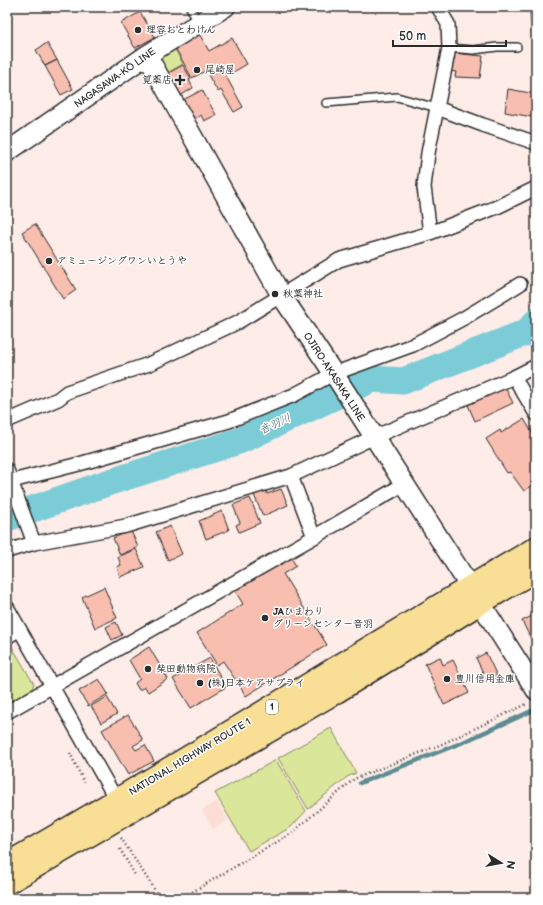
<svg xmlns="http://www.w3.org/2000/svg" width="543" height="905" font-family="'Balsamiq Sans','Klee One',sans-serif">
<rect width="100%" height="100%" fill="#fdece7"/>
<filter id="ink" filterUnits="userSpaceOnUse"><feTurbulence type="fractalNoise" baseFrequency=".025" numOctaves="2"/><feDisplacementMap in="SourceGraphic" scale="8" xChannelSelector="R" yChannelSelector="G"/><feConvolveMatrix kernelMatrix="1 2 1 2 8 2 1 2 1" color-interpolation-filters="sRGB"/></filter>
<g filter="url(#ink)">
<!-- built -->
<path fill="#fcded6" d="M 217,801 L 228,820 L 213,829 L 202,810 Z"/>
<!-- green -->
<path fill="#dae699" stroke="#828862" d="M 172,44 L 183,64 L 167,73 L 157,55 Z
M 7,645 L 11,645 L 34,684 L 32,689 L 7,704 Z
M 331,728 L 356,773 L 347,777 L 308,809 L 278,758 Z
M 276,760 L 306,811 L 291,827 L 249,851 L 215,793 Z"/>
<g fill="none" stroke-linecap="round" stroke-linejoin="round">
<!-- stream -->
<path stroke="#5c8c93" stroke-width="4.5" d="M 360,783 L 461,743 L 536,709"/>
<!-- river -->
<path stroke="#7cccd8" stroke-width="27" d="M 7,518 L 107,483 L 239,441 L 372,379 L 403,381 L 527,332 L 536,322"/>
</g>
<!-- building -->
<path fill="#f8beb0" stroke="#2b2b2b" d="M 536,11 L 536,51 L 534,52 L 530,12 Z
M 140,12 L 155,37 L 135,48 L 121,23 Z
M 197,30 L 209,51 L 232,38 L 247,64 L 230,74 L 227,69 L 223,71 L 243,107 L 234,112 L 221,90 L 218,92 L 208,75 L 213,72 L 211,68 L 192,78 L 173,44 Z
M 47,43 L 57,60 L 45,66 L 36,50 Z
M 453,53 L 483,56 L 480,78 L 455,77 L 456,72 L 449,71 Z
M 57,60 L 73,89 L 61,95 L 45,66 Z
M 183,65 L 191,79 L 189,80 L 193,88 L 180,96 L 167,74 Z
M 508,89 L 536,94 L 532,117 L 505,112 Z
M 202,90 L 216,115 L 204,121 L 201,115 L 194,119 L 183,100 Z
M 35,224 L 76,290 L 63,299 L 22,232 Z
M 505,387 L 513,403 L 475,421 L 468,405 Z
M 524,419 L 536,439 L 536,490 L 533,485 L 524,491 L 510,472 L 507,473 L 486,439 L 500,430 L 501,433 Z
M 281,489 L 288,505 L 263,516 L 254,495 L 266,490 L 267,494 Z
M 250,498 L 260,523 L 239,532 L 236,525 L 240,523 L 233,505 Z
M 222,511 L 229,530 L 206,539 L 199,521 Z
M 170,526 L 182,554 L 168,560 L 156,532 Z
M 131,531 L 138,547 L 120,555 L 113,538 Z
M 136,549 L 144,567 L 120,577 L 117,567 L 121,565 L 118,557 Z
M 289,554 L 296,566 L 283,574 L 327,645 L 246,696 L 223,661 L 217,665 L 197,633 L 243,604 L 234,589 Z
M 104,587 L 117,618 L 95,628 L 82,597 Z
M 536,614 L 536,639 L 532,641 L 522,621 Z
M 116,622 L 122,635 L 112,640 L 106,627 Z
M 149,647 L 168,679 L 148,692 L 145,687 L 139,690 L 135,683 L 140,679 L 129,660 Z
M 486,653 L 497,676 L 487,681 L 476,658 Z
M 440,657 L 443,665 L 453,660 L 469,693 L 444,705 L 425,664 Z
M 210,658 L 226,687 L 191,708 L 173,679 Z
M 99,679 L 108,694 L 88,706 L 79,691 Z
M 107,697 L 117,714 L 101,723 L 91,706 Z
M 128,715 L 143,740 L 133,746 L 136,750 L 145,745 L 154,761 L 128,775 L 102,730 Z"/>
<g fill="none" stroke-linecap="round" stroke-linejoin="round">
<!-- lane casing -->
<g stroke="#2b2b2b" stroke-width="10">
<path id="lane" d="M 190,7 L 198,23
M 449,48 L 473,50 L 497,47 L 517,47
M 326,103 L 397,97 L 437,108"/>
</g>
<!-- street casing -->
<g stroke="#2b2b2b" stroke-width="16">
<path id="street" d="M 437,108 L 483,125 L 536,143
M 430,233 L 424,187 L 428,153 L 449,48 L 448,24 L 438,7
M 514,377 L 536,414
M 7,421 L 58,399 L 67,392 L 149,364 L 238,322 L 339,260 L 430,233 L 497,207 L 536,188
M 7,470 L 34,543
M 291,476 L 314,537
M 12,481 L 79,464 L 229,421 L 294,395 L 333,374 L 413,345 L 464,318 L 520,284
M 7,551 L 34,543 L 126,526 L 291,476 L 374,437 L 514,377 L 536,366
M 7,607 L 117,801
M 7,637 L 19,629
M 7,712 L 314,537 L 404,484"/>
</g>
<!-- secondary casing -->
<g stroke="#2b2b2b" stroke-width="22">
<path id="secondary" d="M 147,55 L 281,295 L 336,377 L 536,690
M 7,152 L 147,55 L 225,7"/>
</g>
<!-- highway casing -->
<g stroke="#2b2b2b" stroke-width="25">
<path id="highway" d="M 7,864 C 185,762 359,652 536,548
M 7,883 L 336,692 L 480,603 L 536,570"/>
</g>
<!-- path -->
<path stroke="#2b2b2b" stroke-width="2.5" stroke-dasharray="1 3" stroke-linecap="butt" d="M 70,753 L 84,782
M 121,838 L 160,898
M 120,849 L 135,875
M 182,898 L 292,833 L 354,779 L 442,744 L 527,704"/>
<!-- lane -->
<use href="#lane" stroke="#fff" stroke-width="7"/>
<!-- street -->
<use href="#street" stroke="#fff" stroke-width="13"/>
<!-- secondary -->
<use href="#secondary" stroke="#fff" stroke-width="19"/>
<!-- highway -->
<use href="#highway" stroke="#f9df96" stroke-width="22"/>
</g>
</g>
<!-- markers -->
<g fill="#2b2b2b" stroke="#fff" stroke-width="1.5">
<circle cx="138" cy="30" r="4"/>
<circle cx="197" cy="70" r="4"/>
<path d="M178 74h4v4h4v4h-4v4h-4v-4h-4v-4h4z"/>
<circle cx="49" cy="261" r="4"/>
<circle cx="275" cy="294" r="4"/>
<circle cx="265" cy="618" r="4"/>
<circle cx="148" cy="669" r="4"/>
<circle cx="447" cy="679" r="4"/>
<circle cx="200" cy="683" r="4"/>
</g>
<g text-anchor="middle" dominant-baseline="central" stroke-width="3" stroke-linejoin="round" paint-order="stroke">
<!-- shield labels -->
<rect fill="#fff" stroke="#6b6b6b" stroke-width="1" x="266" y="700" width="12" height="14" rx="3"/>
<g font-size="9" font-weight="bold" fill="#2b2b2b">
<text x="272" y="707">1</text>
</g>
<!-- poi labels -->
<g font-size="10" font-weight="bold" fill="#2b2b2b" stroke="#fff" text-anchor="start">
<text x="146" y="30">理容おとわけん</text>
<text x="205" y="70">尾崎屋</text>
<text x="172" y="80" text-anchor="end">筧薬店</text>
<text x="57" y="261">アミュージングワンいとうや</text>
<text x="283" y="294">秋葉神社</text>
<text x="273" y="612">JAひまわり<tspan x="273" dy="12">グリーンセンター音羽</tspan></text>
<text x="156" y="669">柴田動物病院</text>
<text x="455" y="679">豊川信用金庫</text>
<text x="208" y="683">(株)日本ケアサプライ</text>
</g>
<!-- street labels -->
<g font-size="10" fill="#2b2b2b" stroke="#fff">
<text transform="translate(115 78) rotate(-35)">NAGASAWA-KŌ LINE</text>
<text transform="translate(334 377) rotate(57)">OJIRO-AKASAKA LINE</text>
<text transform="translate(190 757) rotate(-31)">NATIONAL HIGHWAY ROUTE 1</text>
</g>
<!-- water labels -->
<g font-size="11" font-style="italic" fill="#435b5f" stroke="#fff">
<text transform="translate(275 424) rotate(-25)">音羽川</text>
</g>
</g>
<!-- margin -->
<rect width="543" height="905" fill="none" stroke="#fff" stroke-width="24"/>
<rect x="12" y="12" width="519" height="881" fill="none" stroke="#2b2b2b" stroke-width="1.5" filter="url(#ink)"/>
<!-- north arrow -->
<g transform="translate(501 863) rotate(101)" stroke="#ffffff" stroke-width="3" paint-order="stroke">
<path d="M0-3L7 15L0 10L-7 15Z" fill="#2b2b2b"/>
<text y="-6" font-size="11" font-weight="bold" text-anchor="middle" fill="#2b2b2b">N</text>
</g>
<!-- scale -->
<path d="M393 40v6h113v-6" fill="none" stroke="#2b2b2b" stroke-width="2"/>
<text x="399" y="40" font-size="12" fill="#2b2b2b" stroke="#ffffff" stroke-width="3" paint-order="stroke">50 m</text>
</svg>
